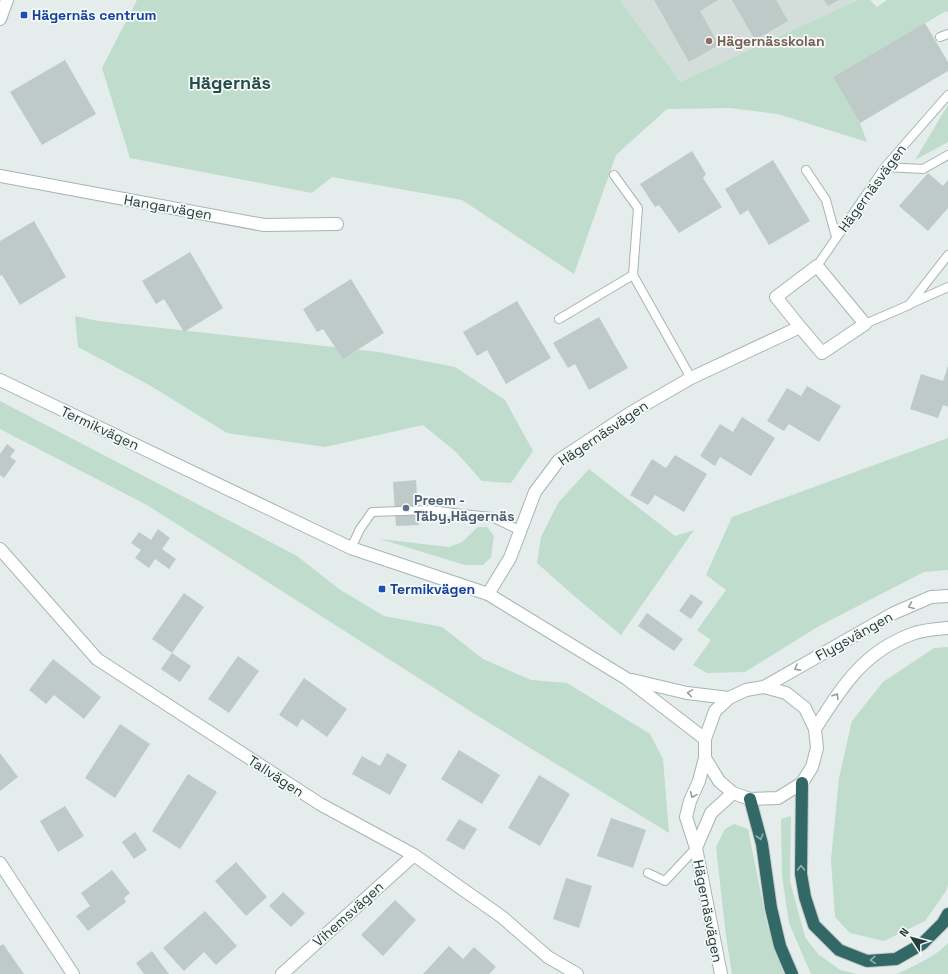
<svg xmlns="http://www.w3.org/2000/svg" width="948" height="974" font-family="'Space Grotesk',sans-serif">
<rect width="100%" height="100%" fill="#e4edeb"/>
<!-- built -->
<path fill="#d3ddda" d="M 620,0 L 858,0 L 680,82 Z"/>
<!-- green -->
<path fill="#bfdccc" d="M 137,0 L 620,0 L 680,82 L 858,0 L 870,0 L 877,7 L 887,0 L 948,0 L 948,12 L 946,11 L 833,77 L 860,123 L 867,142 L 778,114 L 730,108 L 667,109 L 616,155 L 574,274 L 462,200 L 332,177 L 312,193 L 130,158 L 102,68 Z
M 948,105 L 948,142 L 915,160 Z
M 75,316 L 98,321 L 379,352 L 455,367 L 505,400 L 533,451 L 511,483 L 482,481 L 455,451 L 423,425 L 325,447 L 227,433 L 151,386 L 78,347 Z
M 0,401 L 297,556 L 339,589 L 384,616 L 442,627 L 483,659 L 531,680 L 567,683 L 650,734 L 663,759 L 669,833 L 478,716 L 147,505 L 0,429 Z
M 948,438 L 948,570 L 924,572 L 819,626 L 745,672 L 707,673 L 693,665 L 711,640 L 697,630 L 726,590 L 706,575 L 732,517 Z
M 589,469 L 675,536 L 694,530 L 621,635 L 573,595 L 537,563 L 541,537 L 558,503 Z
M 478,527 L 487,527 L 494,536 L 491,557 L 483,565 L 465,565 L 380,539 L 449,547 L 462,542 Z
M 948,647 L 948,885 L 946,891 L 925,921 L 884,941 L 850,933 L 835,917 L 831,860 L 839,778 L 852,721 L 883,682 L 934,648 Z
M 791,816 L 790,881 L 805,937 L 818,954 L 840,970 L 857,974 L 811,974 L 789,923 L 782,876 L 781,819 Z
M 734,824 L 748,829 L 767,924 L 784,974 L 732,974 L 726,936 L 716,847 L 725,829 Z
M 948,943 L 948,974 L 897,974 C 914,966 935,957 948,943 Z"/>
<!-- building -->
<path fill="#bdcac7" d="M 654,0 L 718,0 L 700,11 L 719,45 L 689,62 Z
M 732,0 L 776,0 L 788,21 L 755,40 Z
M 824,0 L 839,0 L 828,6 Z
M 925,23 L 948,62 L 948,71 L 860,123 L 833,77 Z
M 65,60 L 96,114 L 42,145 L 10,92 Z
M 692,151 L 706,174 L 703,178 L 722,207 L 679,233 L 659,205 L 655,207 L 640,184 Z
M 773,160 L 810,221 L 769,245 L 748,210 L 740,215 L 725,189 Z
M 928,173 L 943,186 L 948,180 L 948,208 L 928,231 L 899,206 Z
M 34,221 L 66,277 L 20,305 L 2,275 L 0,276 L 0,241 Z
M 190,252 L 223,308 L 184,332 L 164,299 L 156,304 L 142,281 Z
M 351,279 L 384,333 L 343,359 L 323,329 L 317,332 L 303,309 Z
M 517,301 L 551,358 L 506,384 L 487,350 L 477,356 L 463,332 Z
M 599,317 L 628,368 L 589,390 L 575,364 L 568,368 L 553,343 Z
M 948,366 L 948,407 L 943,405 L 938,418 L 910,409 L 921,374 L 943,381 Z
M 807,386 L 841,406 L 819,442 L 789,424 L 784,431 L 767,421 L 787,388 L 801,396 Z
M 742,417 L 775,438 L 751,476 L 720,457 L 715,466 L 700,456 L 720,424 L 733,432 Z
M 7,444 L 15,450 L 10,457 L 16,461 L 4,478 L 0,475 L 0,454 Z
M 675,455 L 707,474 L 684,512 L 655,495 L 648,505 L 630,495 L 652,459 L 666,468 Z
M 416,480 L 419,525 L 396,526 L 393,482 Z
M 158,529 L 170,538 L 162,549 L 176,559 L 169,569 L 155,559 L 149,568 L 135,558 L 141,550 L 131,543 L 139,532 L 151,540 Z
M 184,593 L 204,607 L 172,653 L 152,639 Z
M 691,594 L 703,602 L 691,619 L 679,611 Z
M 647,613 L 683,639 L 674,651 L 638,626 Z
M 172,653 L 191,666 L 180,682 L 161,669 Z
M 238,656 L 259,671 L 229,713 L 208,699 Z
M 53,659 L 101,697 L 84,719 L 54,695 L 46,704 L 29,690 Z
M 304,678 L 347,709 L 327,737 L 302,719 L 297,727 L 279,715 Z
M 120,724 L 150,744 L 115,798 L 85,778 Z
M 459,750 L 500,775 L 482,804 L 441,779 Z
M 0,753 L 18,777 L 0,791 Z
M 387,753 L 407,765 L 390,795 L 352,774 L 362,756 L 380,766 Z
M 188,774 L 217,792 L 180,849 L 152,831 Z
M 539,775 L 570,794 L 540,846 L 508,828 Z
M 65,806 L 84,836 L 58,852 L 40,821 Z
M 611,818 L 646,830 L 633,868 L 597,856 Z
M 459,819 L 477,829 L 464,850 L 446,840 Z
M 135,832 L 147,850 L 134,859 L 122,842 Z
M 236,862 L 267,897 L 246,916 L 215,881 Z
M 112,870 L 130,893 L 124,898 L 126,902 L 88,931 L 76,916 L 90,906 L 81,893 Z
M 566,878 L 592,886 L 579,928 L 553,919 Z
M 283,892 L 305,913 L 291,927 L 269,906 Z
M 395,900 L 416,920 L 383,956 L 361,935 Z
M 205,911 L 237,946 L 216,965 L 204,952 L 184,971 L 163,948 Z
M 3,944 L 24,974 L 0,974 L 0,946 Z
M 449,946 L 463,959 L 474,947 L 496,967 L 489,974 L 423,974 Z
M 152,951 L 169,974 L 144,974 L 136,963 Z"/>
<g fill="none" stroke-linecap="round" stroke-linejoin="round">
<!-- service casing -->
<g stroke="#a7b5b3" stroke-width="10">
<path id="service" d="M 940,37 L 948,34
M 885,167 L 923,169 L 948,155
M 806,170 L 826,200 L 836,237
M 817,266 L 885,167 L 948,95
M 633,275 L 691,378
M 910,304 L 948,287
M 559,319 L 633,275 L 638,208 L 614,175
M 865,324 L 909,305 L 948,255
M 351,548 L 360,529 L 372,512 L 431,510 L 462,514 L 492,517 L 521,531
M 648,873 L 665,881 L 696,848"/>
</g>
<!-- minor casing -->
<g stroke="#a7b5b3" stroke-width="14">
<path id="minor" d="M 0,19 L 7,0
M 0,176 L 264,225 L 337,224
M 0,549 L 97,659 L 320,804 L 414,855 L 502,917 L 548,957 L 577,974
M 488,594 L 510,558 L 535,492 L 559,460 L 632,412 L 691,378 L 800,327 L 822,353 L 865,324 L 817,266 L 776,297 L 800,327
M 0,863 L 73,974
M 282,974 L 414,855"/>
</g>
<!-- tertiary casing -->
<g stroke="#a7b5b3" stroke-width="14">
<path id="tertiary" d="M 0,380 L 351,548 L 488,594 L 627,679 L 705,739
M 632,680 L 687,693 L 729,698
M 764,687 L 786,693 L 805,708 L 815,729 L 817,748 L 812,767 L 802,783 L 778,798 L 750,799 L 733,793 L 719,781 L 705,758 L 705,739 L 715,711 L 729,698 L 746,690 Z
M 764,687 L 894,613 L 931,597 L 948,596
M 815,729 C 842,687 863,652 912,634 C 923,630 936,629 948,628
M 705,758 L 699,781 L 690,801 L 686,817 L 696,848 L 721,974
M 696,848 L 711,813 L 733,793"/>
</g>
<!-- motorway casing -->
<g stroke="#c2c9c8" stroke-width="14">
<path id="motorway" d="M 802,783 L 801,874 L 805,897 L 814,925 L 839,950 L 867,961 L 896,959 L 922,944 L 943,923 L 948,914
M 750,799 L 762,844 L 771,908 L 780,946 L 792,974"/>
</g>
<!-- service -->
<use href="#service" stroke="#fff" stroke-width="8"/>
<!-- minor -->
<use href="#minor" stroke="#fff" stroke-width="12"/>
<!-- tertiary -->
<use href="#tertiary" stroke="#fff" stroke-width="12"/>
<!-- motorway -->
<use href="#motorway" stroke="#326866" stroke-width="12"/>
</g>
<!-- one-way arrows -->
<defs><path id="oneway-chevron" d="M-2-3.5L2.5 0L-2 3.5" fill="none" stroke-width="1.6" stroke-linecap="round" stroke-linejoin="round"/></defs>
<g stroke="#929e9d">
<use href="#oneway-chevron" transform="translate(911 606) rotate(157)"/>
<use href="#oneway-chevron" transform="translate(797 668) rotate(151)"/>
<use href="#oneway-chevron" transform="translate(690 693) rotate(-171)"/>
<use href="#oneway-chevron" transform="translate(836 696) rotate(-58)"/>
<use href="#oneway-chevron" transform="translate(693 795) rotate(114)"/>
</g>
<g stroke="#94b0af">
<use href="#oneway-chevron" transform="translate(760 837) rotate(75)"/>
<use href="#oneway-chevron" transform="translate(801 868) rotate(-90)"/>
<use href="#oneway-chevron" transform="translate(873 960) rotate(177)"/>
</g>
<!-- markers -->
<g fill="#1a4fb4" stroke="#f5f9f8" stroke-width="1.5">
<rect x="20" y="11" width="8" height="8" rx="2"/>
<rect x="378" y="585" width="8" height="8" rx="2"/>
</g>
<circle fill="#8d6e63" stroke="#f5f9f8" stroke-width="1.5" cx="709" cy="41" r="4"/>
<circle fill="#5c6f8a" stroke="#f5f9f8" stroke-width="1.5" cx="406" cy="508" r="4"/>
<g text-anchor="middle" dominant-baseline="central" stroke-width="3.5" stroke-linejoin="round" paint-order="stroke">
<!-- transit labels -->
<g font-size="14" font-weight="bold" fill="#164399" stroke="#f5f9f8" text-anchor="start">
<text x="32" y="15">Hägernäs centrum</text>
<text x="390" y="589">Termikvägen</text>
</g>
<!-- education labels -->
<g font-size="14" font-weight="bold" fill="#785e54" stroke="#f5f9f8" text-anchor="start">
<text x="717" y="41">Hägernässkolan</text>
</g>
<!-- street labels -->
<g font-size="14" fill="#253e3b" stroke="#f5f9f8">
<text transform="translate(872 188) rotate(-54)">Hägernäsvägen</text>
<text transform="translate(168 207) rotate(10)">Hangarvägen</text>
<text transform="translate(100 428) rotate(25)">Termikvägen</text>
<text transform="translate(603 433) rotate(-34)">Hägernäsvägen</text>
<text transform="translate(854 636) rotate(-29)">Flygsvängen</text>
<text transform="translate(276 776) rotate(33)">Tallvägen</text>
<text transform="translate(708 911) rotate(79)">Hägernäsvägen</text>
<text transform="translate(348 914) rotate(-42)">Vihemsvägen</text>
</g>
<!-- service labels -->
<g font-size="14" font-weight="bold" fill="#4e5e75" stroke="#f5f9f8" text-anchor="start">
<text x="414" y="500">Preem -<tspan x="414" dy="16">Täby,Hägernäs</tspan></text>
</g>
<!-- district labels -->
<g font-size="18" font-weight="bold" fill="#224f4b" stroke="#f5f9f8">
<text x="230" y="82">Hägernäs</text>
</g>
</g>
<!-- north arrow -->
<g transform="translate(912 938) rotate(306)" stroke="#f5f9f8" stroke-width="3" paint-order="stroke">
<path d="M0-3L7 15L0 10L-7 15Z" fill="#253e3b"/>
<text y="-6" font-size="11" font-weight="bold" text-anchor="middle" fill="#253e3b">N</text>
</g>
</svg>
